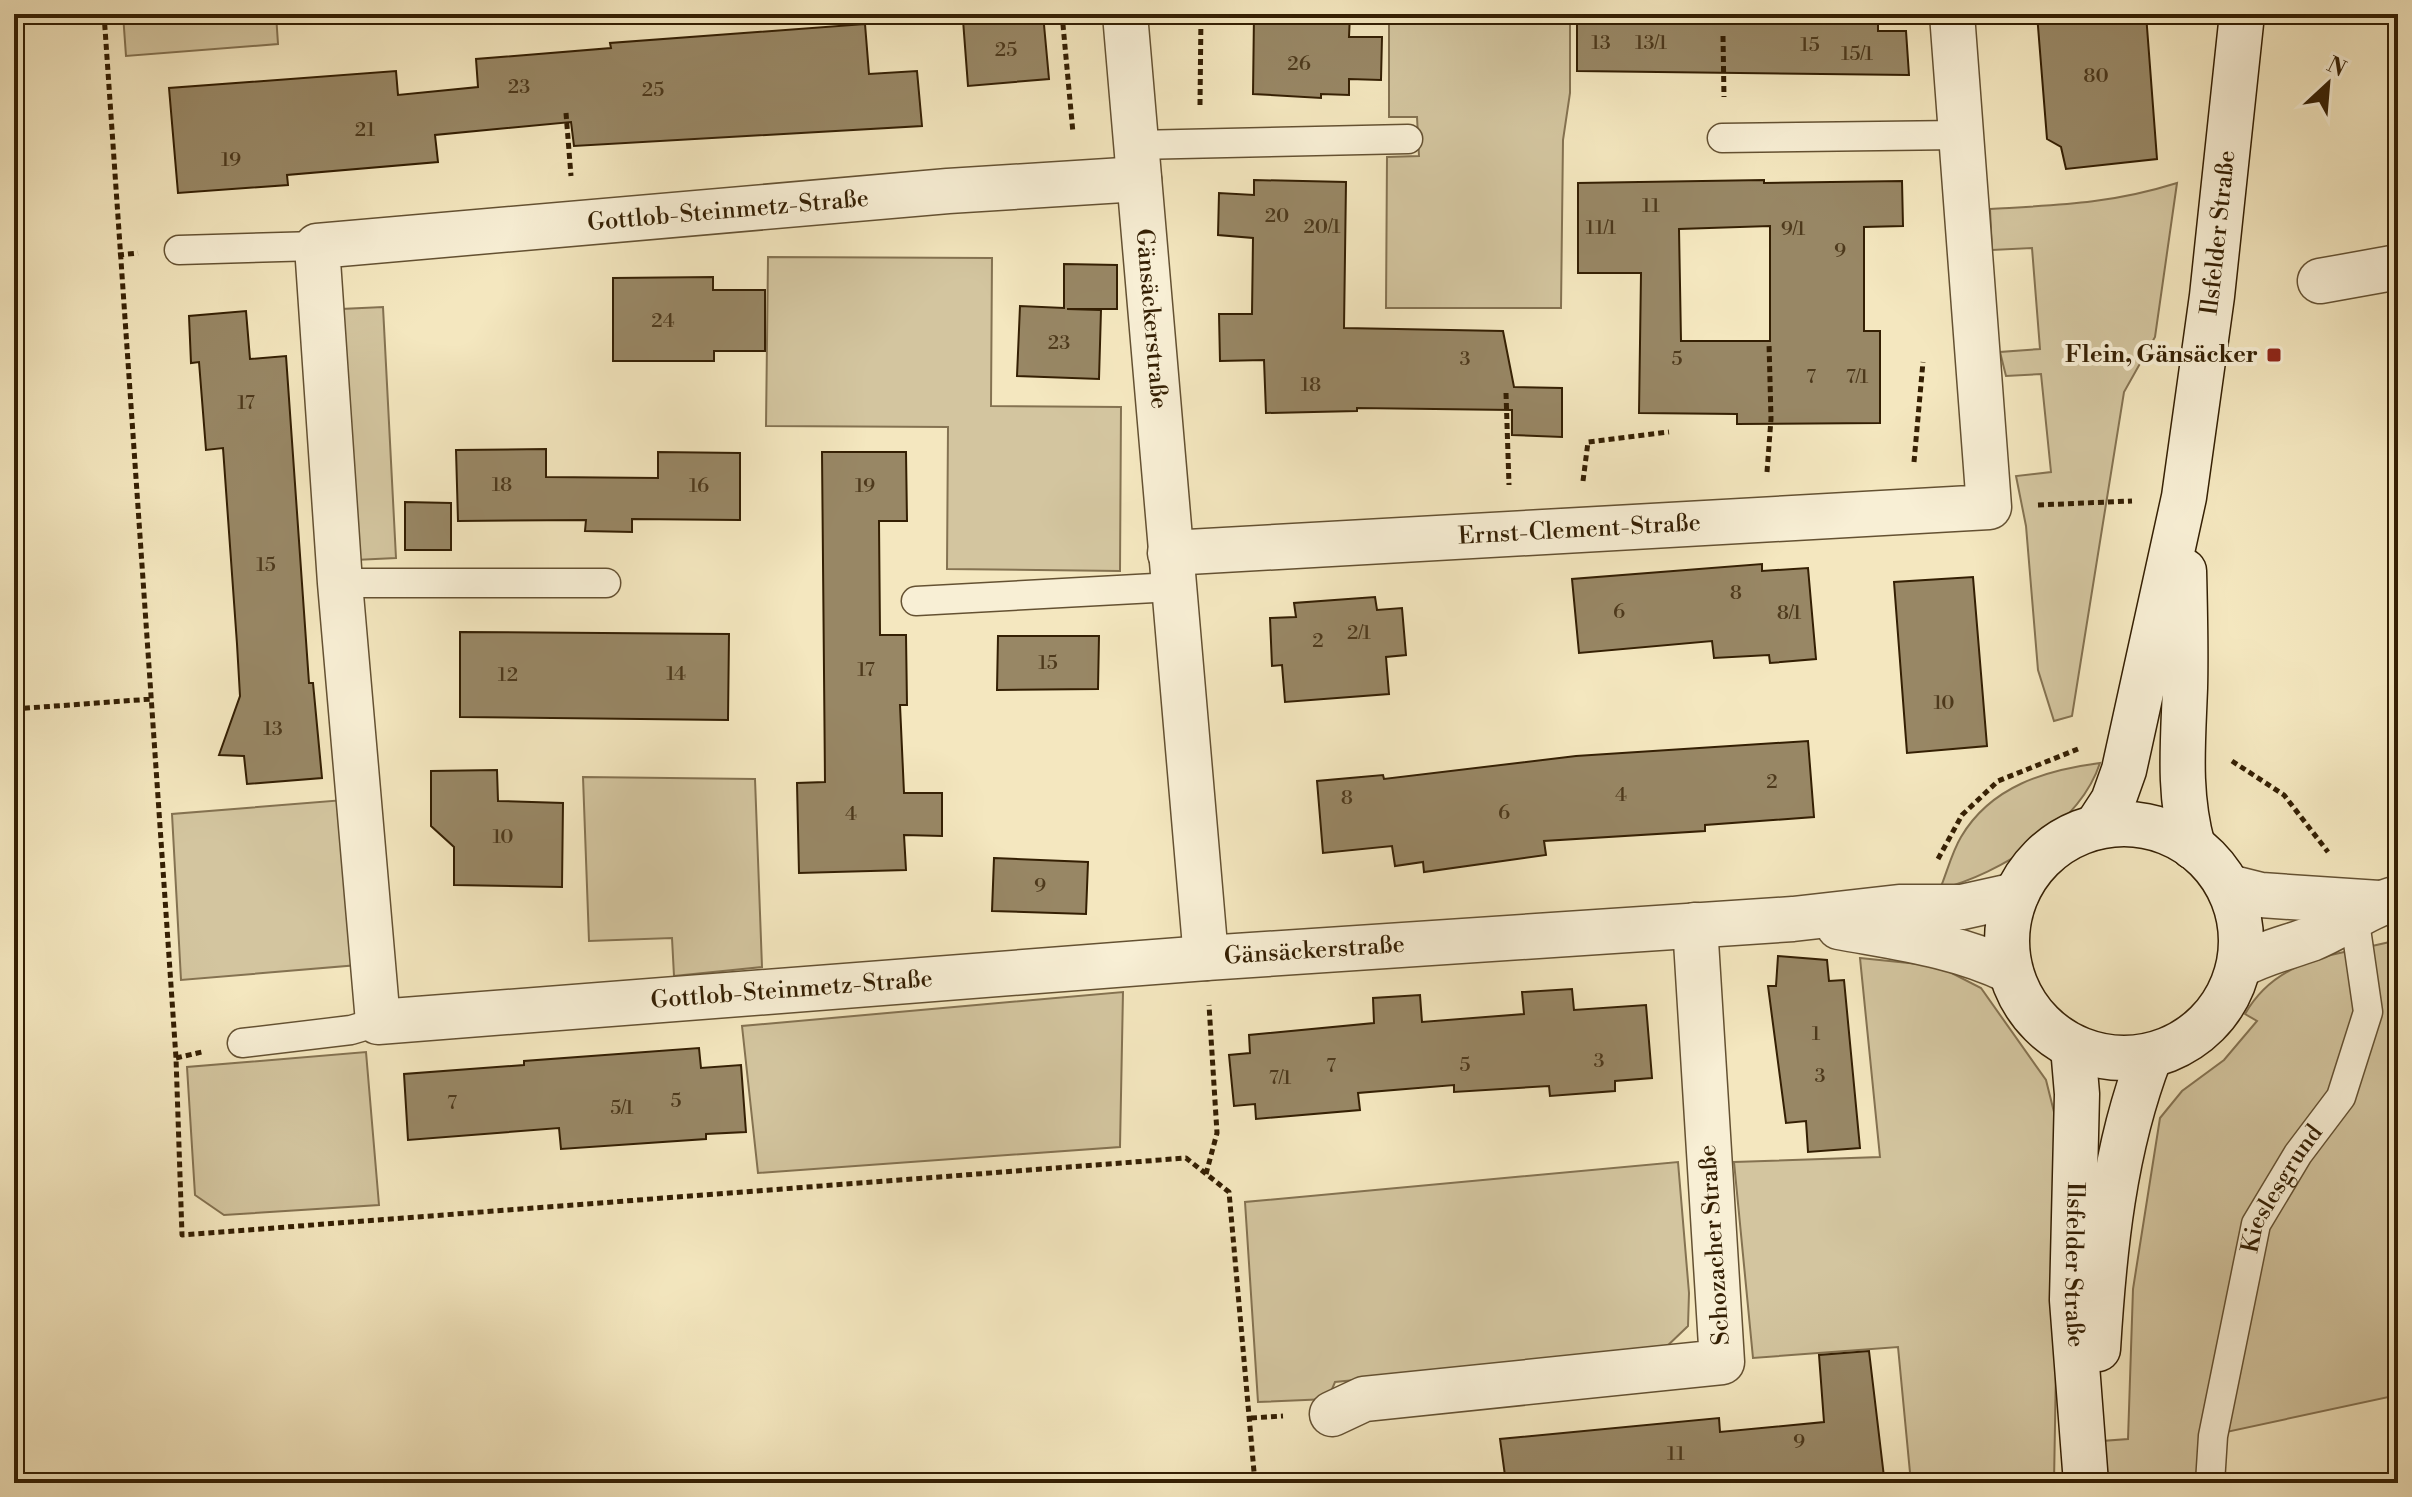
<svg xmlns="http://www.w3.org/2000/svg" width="2412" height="1497" font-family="'Libre Bodoni',serif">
<rect width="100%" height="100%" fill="#f4e7bf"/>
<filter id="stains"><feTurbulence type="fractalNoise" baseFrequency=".0025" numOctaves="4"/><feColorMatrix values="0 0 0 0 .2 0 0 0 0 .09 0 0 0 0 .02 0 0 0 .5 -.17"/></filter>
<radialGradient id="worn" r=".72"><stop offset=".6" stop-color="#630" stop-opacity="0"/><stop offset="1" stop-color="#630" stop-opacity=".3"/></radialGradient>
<!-- green -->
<path fill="#d3c59f" stroke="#847251" stroke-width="2" d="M 123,14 L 276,14 L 278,44 L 126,56 Z
M 1389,14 L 1570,14 L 1570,93 L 1563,140 L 1561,308 L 1386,308 L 1387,157 L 1419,156 L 1417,117 L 1389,117 Z
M 2177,183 L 2155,337 L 2124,392 L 2072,716 L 2054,721 L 2038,670 L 2026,526 L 2016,476 L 2051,472 L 2041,374 L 2006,376 L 2000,352 L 2040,349 L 2032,248 L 1992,250 L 1990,209 C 2059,205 2110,204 2177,183 Z
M 768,257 L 992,258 L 991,406 L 1121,407 L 1120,571 L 947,569 L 948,427 L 766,426 Z
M 383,307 L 396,558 L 355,560 L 341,309 Z
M 2100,763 C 2080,824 2000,874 1940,889 C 1947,872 1952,852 1961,837 C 1991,786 2046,770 2100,763 Z
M 583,777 L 755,779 L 762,967 L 674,976 L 672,938 L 589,941 Z
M 344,800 L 358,965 L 181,980 L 172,814 Z
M 2398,940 L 2398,1395 L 2226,1432 L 2204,1483 L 2103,1483 L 2102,1441 L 2128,1439 L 2133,1289 L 2160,1118 L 2182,1091 L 2224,1060 L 2257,1021 L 2245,1014 C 2278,956 2339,955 2398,940 Z
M 1860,958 L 1938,966 L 1981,988 L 2046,1080 L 2060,1136 L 2054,1483 L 1911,1483 L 1898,1347 L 1753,1358 L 1734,1162 L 1880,1157 Z
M 1123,992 L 1120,1147 L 758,1173 L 742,1026 Z
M 366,1052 L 379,1205 L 224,1215 L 195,1195 L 187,1067 Z
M 1678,1162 L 1689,1293 L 1688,1326 L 1663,1350 L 1335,1382 L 1328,1399 L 1258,1402 L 1245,1202 Z"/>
<!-- building -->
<path fill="#988765" stroke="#341f03" stroke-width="2" fill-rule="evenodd" d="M 1043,14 L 1049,79 L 968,86 L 963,20 Z
M 1254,14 L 1350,14 L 1349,37 L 1382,37 L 1381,80 L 1349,79 L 1349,95 L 1321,94 L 1321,98 L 1253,94 Z
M 1577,14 L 1878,14 L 1878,31 L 1906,31 L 1909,75 L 1577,71 Z
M 2037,14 L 2146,14 L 2157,159 L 2066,169 L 2061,147 L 2047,139 Z
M 865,24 L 869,74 L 917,71 L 922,126 L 574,146 L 571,122 L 435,135 L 438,162 L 287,175 L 288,185 L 178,193 L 169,88 L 396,71 L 398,95 L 478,87 L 476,59 L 611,48 L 610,43 Z
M 1254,180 L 1346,182 L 1344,328 L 1503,331 L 1514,387 L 1562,388 L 1562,437 L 1512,435 L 1512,410 L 1357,408 L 1357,411 L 1266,413 L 1264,360 L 1220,361 L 1219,314 L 1252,314 L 1253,238 L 1218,235 L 1219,193 L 1254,195 Z
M 1764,180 L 1764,183 L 1902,181 L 1903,226 L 1864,227 L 1864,331 L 1880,331 L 1880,423 L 1737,424 L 1737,414 L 1639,413 L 1641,273 L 1578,273 L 1578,183 ZM 1770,226 L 1770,341 L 1681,341 L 1679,229 Z
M 1064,264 L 1117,265 L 1117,309 L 1067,309 L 1101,310 L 1099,379 L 1017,376 L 1020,306 L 1064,308 Z
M 713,277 L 713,290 L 765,290 L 765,351 L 714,351 L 714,361 L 613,361 L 613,278 Z
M 246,311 L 250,359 L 286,356 L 309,683 L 313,683 L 322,778 L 247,784 L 244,756 L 219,755 L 240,696 L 237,644 L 223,448 L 206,450 L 199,362 L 191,363 L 189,316 Z
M 546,449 L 546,477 L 658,478 L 658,452 L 740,453 L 740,520 L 632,519 L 632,532 L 585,531 L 586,520 L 458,521 L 456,450 Z
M 822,452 L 906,452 L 907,521 L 879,521 L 880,635 L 906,635 L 907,705 L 900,705 L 904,793 L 942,793 L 942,836 L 904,835 L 906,870 L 799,873 L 797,783 L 825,782 Z
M 405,502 L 451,503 L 451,550 L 405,550 Z
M 1762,564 L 1762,571 L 1808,568 L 1816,659 L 1770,663 L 1769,655 L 1714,658 L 1712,641 L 1579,653 L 1572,579 Z
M 1973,577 L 1987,746 L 1907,753 L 1894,582 Z
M 1375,597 L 1377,610 L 1402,608 L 1406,655 L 1386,657 L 1389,694 L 1285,702 L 1282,665 L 1272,666 L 1270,618 L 1296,617 L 1294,603 Z
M 460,632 L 729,634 L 728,720 L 460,717 Z
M 998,636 L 1099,636 L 1098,689 L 997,690 Z
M 1808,741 L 1814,817 L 1705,825 L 1705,831 L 1544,841 L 1546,855 L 1424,872 L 1423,862 L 1395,866 L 1392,846 L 1323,853 L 1317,781 L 1383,775 L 1384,779 L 1576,756 Z
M 497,770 L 498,801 L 563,803 L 562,887 L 454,885 L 454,847 L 431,826 L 431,771 Z
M 994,858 L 1088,862 L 1086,914 L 992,911 Z
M 1778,956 L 1827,960 L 1829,981 L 1844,980 L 1860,1148 L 1808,1152 L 1806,1121 L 1786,1123 L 1768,986 L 1776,986 Z
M 1572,989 L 1574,1010 L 1646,1005 L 1652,1078 L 1615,1081 L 1615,1091 L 1550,1096 L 1549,1086 L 1454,1092 L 1454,1085 L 1358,1093 L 1360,1110 L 1256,1119 L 1255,1104 L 1234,1106 L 1229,1055 L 1250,1053 L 1249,1035 L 1374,1023 L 1373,998 L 1420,995 L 1422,1022 L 1524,1014 L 1522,992 Z
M 699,1048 L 701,1068 L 741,1065 L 746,1132 L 706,1134 L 706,1139 L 561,1149 L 559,1128 L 408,1140 L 404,1074 L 524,1065 L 524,1061 Z
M 1869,1351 L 1884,1477 L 1880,1478 L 1881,1483 L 1506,1483 L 1500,1439 L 1719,1418 L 1720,1432 L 1824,1422 L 1819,1355 Z"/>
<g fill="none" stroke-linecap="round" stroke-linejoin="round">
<!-- lane casing -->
<g stroke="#645132" stroke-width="31">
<g id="lane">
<path d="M 1722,138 L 1959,135"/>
<path d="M 1135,145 L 1408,139"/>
<path d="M 179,250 L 317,246"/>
<path d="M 340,583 L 606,583"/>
<path d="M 916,601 L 1173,587"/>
<path d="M 242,1043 L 351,1030 L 378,1022"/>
<path id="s1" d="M 2210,1483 L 2213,1436 L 2256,1224 L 2298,1154 L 2341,1097 L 2368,1012 L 2353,908"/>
</g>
</g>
<!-- street casing -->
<g stroke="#645132" stroke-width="47">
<g id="street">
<path id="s2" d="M 1125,14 L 1206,958 L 1793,919 L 1899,907 L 1962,907 L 2016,895"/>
<path id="s3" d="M 1139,179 L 948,191 L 317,246 L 340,583 L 378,1022 L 1206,958"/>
<path d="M 2320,281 L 2398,267"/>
<path id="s4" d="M 1170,553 L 1989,507 L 1952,14"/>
<path d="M 2229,887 L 2261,895 L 2379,903"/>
<path d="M 1839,927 C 1898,938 1956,945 2010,971"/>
<path d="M 2239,966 C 2263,953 2286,948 2311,939 C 2341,927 2366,906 2398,898"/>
<path d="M 1332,1414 L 1364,1399 L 1722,1362 L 1695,925"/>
</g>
</g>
<!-- secondary casing -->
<g stroke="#341f03" stroke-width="47">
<g id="secondary">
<path d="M 2184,571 C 2185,610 2186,649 2185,688 C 2183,744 2178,793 2193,847"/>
<circle cx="2124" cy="941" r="117"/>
<path id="s5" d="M 2096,827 L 2113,801 L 2124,770 L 2184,497 L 2212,296 L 2242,14"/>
<path id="s6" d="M 2073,1047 L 2077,1094 L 2072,1300 L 2086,1483"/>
<path d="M 2098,1349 C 2104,1250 2114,1149 2150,1056"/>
</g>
</g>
<!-- path -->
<path stroke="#341f03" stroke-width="5" stroke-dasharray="6 4" stroke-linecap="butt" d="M 104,14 L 176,1058 L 182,1235 L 1186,1158 L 1229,1192 L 1255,1483
M 1062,14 L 1073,133
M 1723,36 L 1724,97
M 1200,105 L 1201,14
M 566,113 L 571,176
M 118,255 L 138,253
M 1506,393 L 1509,485
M 1914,462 L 1923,362
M 1767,472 L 1771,419 L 1769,343
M 1583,481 L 1588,442 L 1669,432
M 2038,505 L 2132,501
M 14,709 L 152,699
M 2232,761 L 2284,795 L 2328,852
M 1938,859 L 1962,815 L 1998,781 L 2078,749
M 176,1058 L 202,1052
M 1206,1174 L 1217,1133 L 1209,1005
M 1251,1418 L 1283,1416"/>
<!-- lane -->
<use href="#lane" stroke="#f8efd5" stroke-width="28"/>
<!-- street -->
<use href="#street" stroke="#f8efd5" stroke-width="44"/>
<!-- secondary -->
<use href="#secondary" stroke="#f8efd5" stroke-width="44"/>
</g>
<!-- markers -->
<rect fill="#8f2418" stroke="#f8efd5" stroke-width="3" x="2266" y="347" width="16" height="16" rx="4"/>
<g text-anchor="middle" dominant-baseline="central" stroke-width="8" stroke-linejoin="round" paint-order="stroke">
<!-- number labels -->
<g font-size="20" fill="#4d391c">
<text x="1601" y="43">13</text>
<text x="1651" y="43">13/1</text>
<text x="1810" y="45">15</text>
<text x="1006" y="50">25</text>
<text x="1857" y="54">15/1</text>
<text x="1299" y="64">26</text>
<text x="2096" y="76">80</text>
<text x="519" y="87">23</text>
<text x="653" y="90">25</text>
<text x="365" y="130">21</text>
<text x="231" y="160">19</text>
<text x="1651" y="206">11</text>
<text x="1277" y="216">20</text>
<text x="1322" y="227">20/1</text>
<text x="1601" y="228">11/1</text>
<text x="1793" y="229">9/1</text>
<text x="1840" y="251">9</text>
<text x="663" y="321">24</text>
<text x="1059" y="343">23</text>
<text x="1465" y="359">3</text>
<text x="1677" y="359">5</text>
<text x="1811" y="377">7</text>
<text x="1857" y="377">7/1</text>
<text x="1311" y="385">18</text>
<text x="246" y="403">17</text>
<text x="502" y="485">18</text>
<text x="699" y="486">16</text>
<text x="865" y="486">19</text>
<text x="266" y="565">15</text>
<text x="1736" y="593">8</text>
<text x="1619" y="612">6</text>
<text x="1789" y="613">8/1</text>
<text x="1359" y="633">2/1</text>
<text x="1318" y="641">2</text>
<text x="1048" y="663">15</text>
<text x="866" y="670">17</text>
<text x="676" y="674">14</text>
<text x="508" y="675">12</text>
<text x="1944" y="703">10</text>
<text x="273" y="729">13</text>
<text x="1772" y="782">2</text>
<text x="1621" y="795">4</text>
<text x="1347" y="798">8</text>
<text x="1504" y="813">6</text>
<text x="851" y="814">4</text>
<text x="503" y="837">10</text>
<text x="1040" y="886">9</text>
<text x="1816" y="1034">1</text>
<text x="1599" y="1061">3</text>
<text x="1465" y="1065">5</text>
<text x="1331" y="1066">7</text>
<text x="1820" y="1076">3</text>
<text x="1280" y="1078">7/1</text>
<text x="676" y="1101">5</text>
<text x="452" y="1103">7</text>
<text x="622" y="1108">5/1</text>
<text x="1799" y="1442">9</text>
<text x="1676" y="1454">11</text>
</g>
<!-- street labels -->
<g font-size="24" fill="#341f03" stroke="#f8efd5">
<text transform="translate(728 211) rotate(-5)">Gottlob-Steinmetz-Straße</text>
<text stroke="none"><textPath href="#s5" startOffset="610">Ilsfelder Straße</textPath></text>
<text stroke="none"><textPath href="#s2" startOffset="306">Gänsäckerstraße</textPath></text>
<text stroke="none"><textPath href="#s4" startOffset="410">Ernst-Clement-Straße</textPath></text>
<text stroke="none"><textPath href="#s2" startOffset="1056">Gänsäckerstraße</textPath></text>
<text stroke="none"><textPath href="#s3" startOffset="2018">Gottlob-Steinmetz-Straße</textPath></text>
<text stroke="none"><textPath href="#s1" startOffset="306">Kieslesgrund</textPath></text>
<text transform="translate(1715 1245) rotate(-94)">Schozacher Straße</text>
<text stroke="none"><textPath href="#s6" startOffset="218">Ilsfelder Straße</textPath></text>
</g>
<!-- poi labels -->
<g font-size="24" font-weight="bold" fill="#341f03" stroke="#f8efd5" text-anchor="end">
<text x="2258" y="355">Flein, Gänsäcker</text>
</g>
</g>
<!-- margin -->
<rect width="2412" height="1497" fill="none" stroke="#f4e7bf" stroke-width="48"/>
<rect x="16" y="16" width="2380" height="1465" fill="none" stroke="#341f03" stroke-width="4"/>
<rect x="24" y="24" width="2364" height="1449" fill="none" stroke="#341f03" stroke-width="2"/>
<!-- north arrow -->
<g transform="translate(2328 84) rotate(26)" stroke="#f8efd5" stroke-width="6" paint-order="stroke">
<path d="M0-6L14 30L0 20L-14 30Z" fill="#341f03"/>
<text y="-12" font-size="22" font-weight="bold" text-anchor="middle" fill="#341f03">N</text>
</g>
<rect width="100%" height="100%" filter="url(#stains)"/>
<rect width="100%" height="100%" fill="url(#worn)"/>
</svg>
